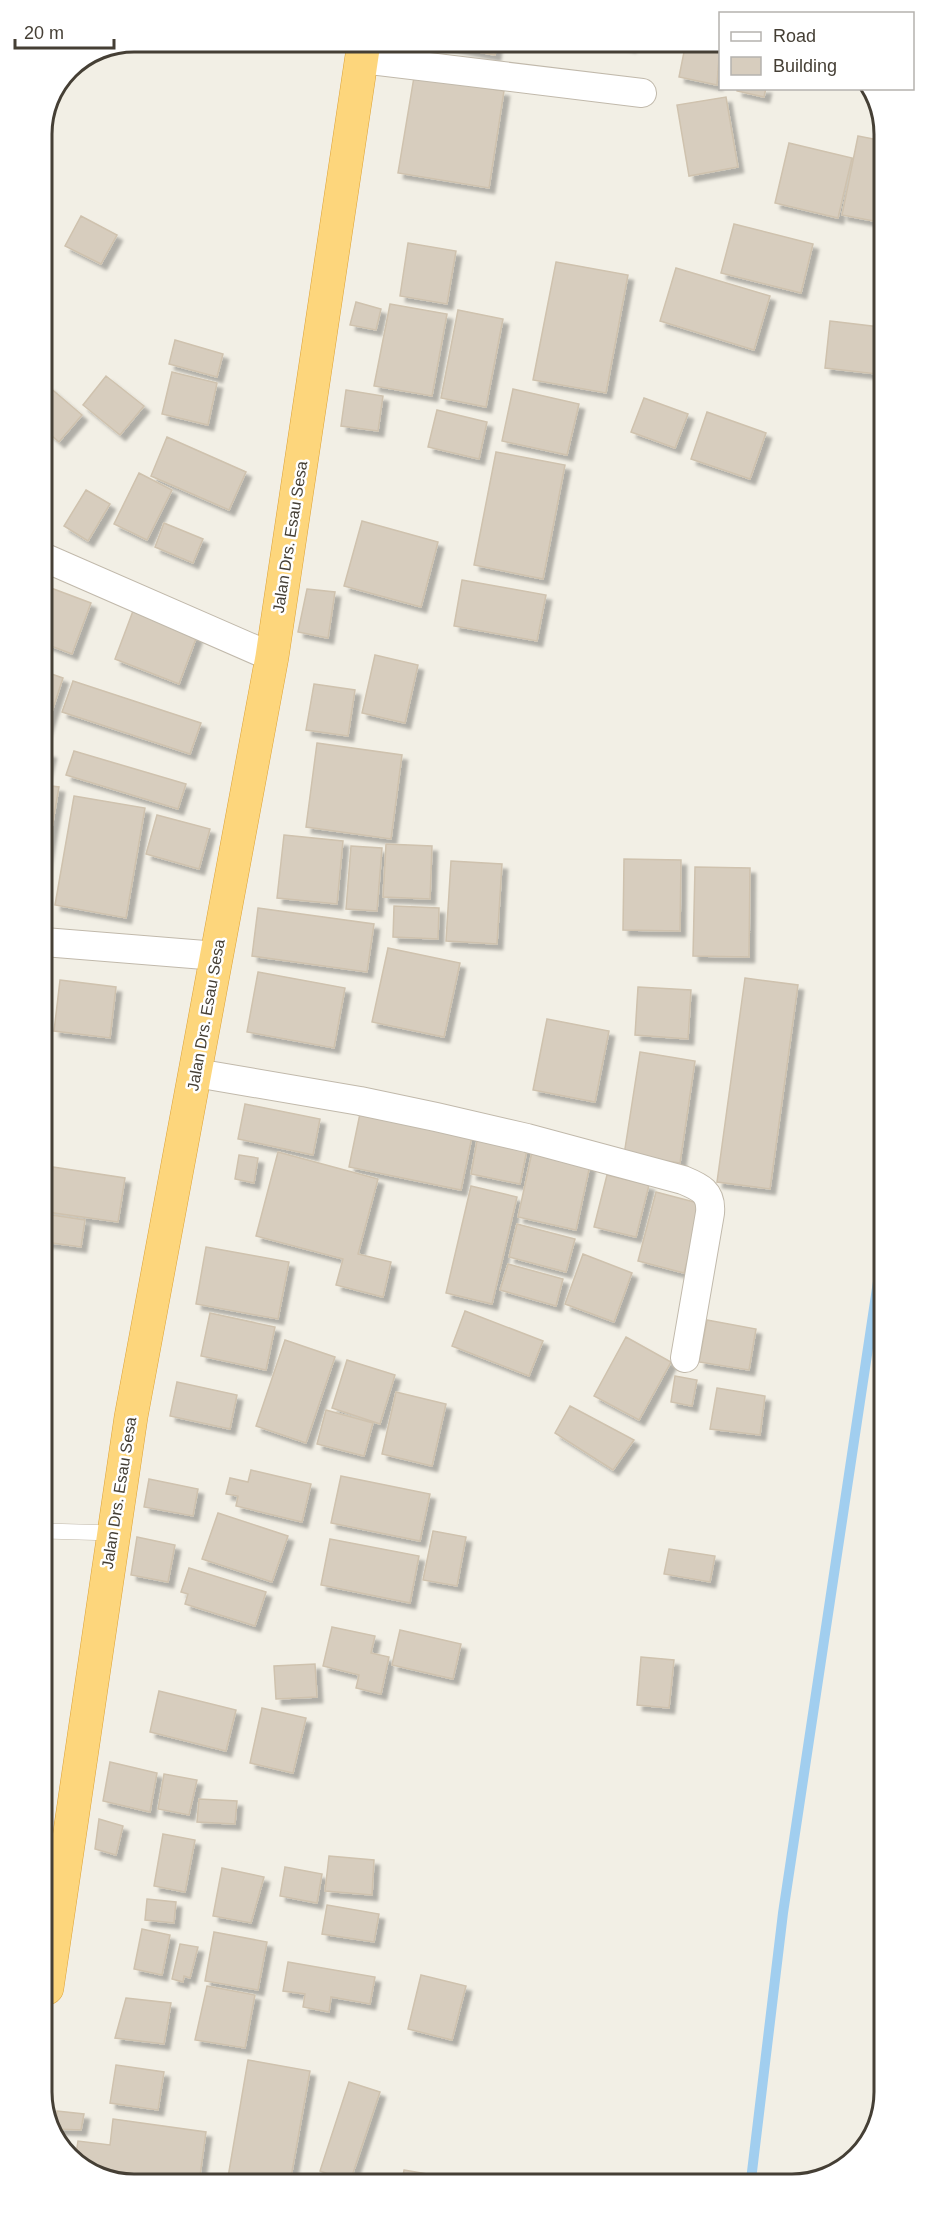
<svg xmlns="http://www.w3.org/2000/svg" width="926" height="2226" font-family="Arial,sans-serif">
<defs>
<filter id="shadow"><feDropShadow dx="5.5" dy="5.5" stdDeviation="1.5" flood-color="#0004"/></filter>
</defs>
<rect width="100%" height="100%" fill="#f2efe5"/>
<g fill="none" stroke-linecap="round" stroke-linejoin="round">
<!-- stream -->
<path stroke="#a1ceef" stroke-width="10" d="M 751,2180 L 783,1913 L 882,1255"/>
</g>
<!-- building -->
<path fill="#d7cdbe" stroke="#cfc2ae" stroke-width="1.5" filter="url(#shadow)" d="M 427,42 L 497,42 L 495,55 Z
M 615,42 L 631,42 L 630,47 Z
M 686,42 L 720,42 L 717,85 L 679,77 Z
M 414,77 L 504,91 L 489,188 L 398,173 Z
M 737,88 L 766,88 L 764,97 L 737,91 Z
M 726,97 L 738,167 L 689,176 L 677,105 Z
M 858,136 L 879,140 L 879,222 L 842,215 Z
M 789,143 L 852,158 L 838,218 L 775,203 Z
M 81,216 L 117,235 L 101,264 L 65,246 Z
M 734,224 L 813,244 L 801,293 L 721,273 Z
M 408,243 L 456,251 L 447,304 L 400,296 Z
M 556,262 L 628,275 L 606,393 L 533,380 Z
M 676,268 L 770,296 L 754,350 L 660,321 Z
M 356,302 L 381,309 L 376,330 L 350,325 Z
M 390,304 L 447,314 L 432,396 L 374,386 Z
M 458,310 L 503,319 L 486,407 L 441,398 Z
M 830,321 L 880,327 L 877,374 L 825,368 Z
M 175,340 L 223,354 L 217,377 L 169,364 Z
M 172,372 L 217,383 L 208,425 L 162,414 Z
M 106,376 L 144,406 L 120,435 L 83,405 Z
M 48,386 L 82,415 L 59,442 L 43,428 L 43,392 Z
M 513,389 L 579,404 L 567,455 L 502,441 Z
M 346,390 L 383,396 L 378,431 L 341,426 Z
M 644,398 L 688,414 L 675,448 L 631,432 Z
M 437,410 L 487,422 L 479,459 L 428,447 Z
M 707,412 L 766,433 L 750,479 L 691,459 Z
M 167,437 L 246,472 L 229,510 L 151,476 Z
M 496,452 L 565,465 L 543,579 L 474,565 Z
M 139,473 L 172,490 L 147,540 L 114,524 Z
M 86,490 L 110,504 L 88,541 L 64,526 Z
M 362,521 L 438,542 L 421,607 L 344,586 Z
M 164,523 L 203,539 L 193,563 L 155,547 Z
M 462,580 L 546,595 L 537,641 L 454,626 Z
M 43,585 L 91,603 L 72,654 L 43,643 Z
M 307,589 L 335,592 L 328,638 L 298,632 Z
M 133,611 L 197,636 L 179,684 L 115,659 Z
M 375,655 L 418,665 L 405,723 L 362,713 Z
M 43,671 L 63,678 L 44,736 Z
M 73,681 L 201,723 L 190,754 L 62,712 Z
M 314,684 L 355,690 L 348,736 L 306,730 Z
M 317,743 L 402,755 L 391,839 L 306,827 Z
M 44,751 L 51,753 L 45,776 L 44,775 Z
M 74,751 L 186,784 L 178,809 L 66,775 Z
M 44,785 L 59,787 L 44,874 Z
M 74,796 L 145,808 L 126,918 L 55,905 Z
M 157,815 L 210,829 L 199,869 L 146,854 Z
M 284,835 L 343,841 L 337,904 L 277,898 Z
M 386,844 L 432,846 L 430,899 L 383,897 Z
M 351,846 L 382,848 L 377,911 L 346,909 Z
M 624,859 L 681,860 L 680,931 L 623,930 Z
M 451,861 L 502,864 L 497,944 L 446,941 Z
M 695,867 L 750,868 L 749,957 L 693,956 Z
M 394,906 L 439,908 L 438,939 L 393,937 Z
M 258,908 L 374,924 L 367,972 L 252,956 Z
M 388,948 L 460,963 L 444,1037 L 372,1022 Z
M 258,972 L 345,988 L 334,1048 L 247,1032 Z
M 745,978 L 798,985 L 770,1189 L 717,1182 Z
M 60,980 L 116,987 L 110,1038 L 54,1031 Z
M 638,987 L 691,990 L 688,1039 L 635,1035 Z
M 547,1019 L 609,1031 L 595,1102 L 533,1090 Z
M 640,1052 L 695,1061 L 680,1163 L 624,1155 Z
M 245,1104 L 320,1119 L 313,1155 L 238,1139 Z
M 362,1104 L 474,1127 L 461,1190 L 349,1167 Z
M 478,1135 L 528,1145 L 520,1184 L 471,1174 Z
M 278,1152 L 378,1179 L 358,1254 L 391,1262 L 383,1297 L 336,1285 L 343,1259 L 256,1236 Z
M 532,1152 L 590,1165 L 576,1230 L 518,1217 Z
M 239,1155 L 258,1158 L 254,1183 L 235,1179 Z
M 53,1167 L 125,1178 L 118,1222 L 47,1212 Z
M 607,1175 L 649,1185 L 636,1237 L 594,1227 Z
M 471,1186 L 517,1197 L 492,1304 L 446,1293 Z
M 656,1192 L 702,1204 L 684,1273 L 638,1261 Z
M 45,1214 L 85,1220 L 81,1247 L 45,1242 Z
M 517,1224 L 575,1239 L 566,1272 L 509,1257 Z
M 206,1247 L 289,1262 L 278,1319 L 196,1304 Z
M 583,1254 L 632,1273 L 614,1322 L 565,1304 Z
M 508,1264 L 563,1279 L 556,1306 L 500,1290 Z
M 465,1311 L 543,1341 L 529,1376 L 452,1346 Z
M 210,1313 L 275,1327 L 266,1370 L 201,1356 Z
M 707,1320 L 756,1329 L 749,1370 L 699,1362 Z
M 626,1337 L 671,1362 L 639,1420 L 594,1396 Z
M 285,1340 L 335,1357 L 306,1443 L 256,1426 Z
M 347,1360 L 395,1375 L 380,1424 L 332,1408 Z
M 675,1376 L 697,1380 L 692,1406 L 671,1402 Z
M 177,1382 L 237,1395 L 230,1429 L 170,1416 Z
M 717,1388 L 765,1396 L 760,1435 L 710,1429 Z
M 396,1392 L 446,1404 L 432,1466 L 382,1454 Z
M 570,1406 L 634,1440 L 613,1470 L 555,1433 Z
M 326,1410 L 373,1423 L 364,1456 L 317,1444 Z
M 251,1470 L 311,1484 L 302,1522 L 236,1506 L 238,1496 L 226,1494 L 230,1478 L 248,1482 Z
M 341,1476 L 430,1494 L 420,1541 L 331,1523 Z
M 149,1479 L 198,1489 L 193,1516 L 144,1507 Z
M 218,1513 L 288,1536 L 272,1582 L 202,1559 Z
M 433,1531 L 466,1537 L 457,1586 L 423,1580 Z
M 137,1537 L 175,1545 L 168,1582 L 131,1575 Z
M 330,1539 L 419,1556 L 410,1603 L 321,1585 Z
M 669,1549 L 715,1556 L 710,1582 L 664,1574 Z
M 189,1568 L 266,1592 L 255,1626 L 185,1604 L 188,1594 L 181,1592 Z
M 332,1627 L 375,1636 L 371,1653 L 389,1657 L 381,1694 L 356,1688 L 359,1675 L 323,1666 Z
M 400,1630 L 461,1644 L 453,1679 L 392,1665 Z
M 641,1657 L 674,1660 L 669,1708 L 637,1705 Z
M 315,1664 L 317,1697 L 276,1699 L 274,1666 Z
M 159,1691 L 236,1710 L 226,1751 L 150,1732 Z
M 262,1708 L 306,1718 L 293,1773 L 250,1763 Z
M 110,1762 L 157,1773 L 150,1812 L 103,1801 Z
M 164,1774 L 197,1780 L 189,1815 L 158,1809 Z
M 199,1799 L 237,1801 L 235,1824 L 197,1822 Z
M 99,1819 L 123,1826 L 116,1855 L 95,1849 Z
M 163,1834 L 195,1840 L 185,1892 L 154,1886 Z
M 329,1856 L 374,1860 L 372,1895 L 325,1891 Z
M 285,1867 L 322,1874 L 317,1903 L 280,1896 Z
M 222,1868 L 264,1877 L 251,1923 L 213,1916 Z
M 147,1899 L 176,1902 L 174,1923 L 145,1920 Z
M 327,1905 L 379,1914 L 374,1942 L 322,1934 Z
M 142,1929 L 170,1935 L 162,1975 L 134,1969 Z
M 214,1932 L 267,1942 L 258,1990 L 205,1981 Z
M 180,1944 L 198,1947 L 190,1978 L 184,1976 L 183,1982 L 172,1979 Z
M 288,1962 L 375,1977 L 370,2004 L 331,1997 L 329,2012 L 303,2007 L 305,1994 L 283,1991 Z
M 421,1975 L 466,1986 L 452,2040 L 408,2029 Z
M 207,1986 L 255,1995 L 245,2048 L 195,2040 Z
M 126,1998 L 171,2003 L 164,2044 L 115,2038 Z
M 248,2060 L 310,2071 L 290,2183 L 227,2183 Z
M 116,2065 L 164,2072 L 158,2110 L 110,2103 Z
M 349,2082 L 380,2092 L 350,2182 L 320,2171 Z
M 57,2111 L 84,2114 L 81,2130 L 56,2129 Z
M 113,2119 L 206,2132 L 199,2183 L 147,2184 L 117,2180 L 78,2165 L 75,2161 L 78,2141 L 110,2145 Z
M 404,2170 L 463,2180 L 462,2182 L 402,2182 Z"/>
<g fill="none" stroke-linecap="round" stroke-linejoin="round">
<!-- service casing -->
<g stroke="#c1b9ab" stroke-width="16">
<path id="service" d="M 45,1531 L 113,1533"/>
</g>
<!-- minor casing -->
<g stroke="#c1b9ab" stroke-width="30">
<path id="minor" d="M 362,59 L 642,93
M 43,557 L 272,657
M 44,942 L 217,956
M 196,1073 L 360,1101 L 436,1117 L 527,1138 L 683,1180 C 700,1187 712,1192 710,1213 L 685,1358"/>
</g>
<!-- trunk casing -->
<g stroke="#dca136" stroke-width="34">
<path id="trunk" d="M 47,1988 L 131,1417 L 272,657 L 364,42"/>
</g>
<!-- service -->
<use href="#service" stroke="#fff" stroke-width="15"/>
<!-- minor -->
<use href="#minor" stroke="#fff" stroke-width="28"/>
<!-- trunk -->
<use href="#trunk" stroke="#fdd67c" stroke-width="33"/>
</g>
<g text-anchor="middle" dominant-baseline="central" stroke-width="5" stroke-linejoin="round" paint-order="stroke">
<!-- street labels -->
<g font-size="16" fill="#453f35" stroke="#fff">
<text transform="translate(290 537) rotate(-81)">Jalan Drs. Esau Sesa</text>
<text transform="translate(206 1015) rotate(-80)">Jalan Drs. Esau Sesa</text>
<text transform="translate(119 1493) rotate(-81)">Jalan Drs. Esau Sesa</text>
</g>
</g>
<!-- crop -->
<path d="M0 0H926V2226H0ZM134 52H792A82 82 0 0 1 874 134V2092A82 82 0 0 1 792 2174H134A82 82 0 0 1 52 2092V134A82 82 0 0 1 134 52Z" fill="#fff" fill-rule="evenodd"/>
<path fill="none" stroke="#453f35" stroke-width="3" d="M134 52H792A82 82 0 0 1 874 134V2092A82 82 0 0 1 792 2174H134A82 82 0 0 1 52 2092V134A82 82 0 0 1 134 52Z"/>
<!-- legend -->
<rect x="719" y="12" width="195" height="78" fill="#ffffff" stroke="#b5b2ae" stroke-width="1.5"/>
<rect x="731" y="32" width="30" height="9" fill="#ffffff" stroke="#b5b2ae" stroke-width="1.5"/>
<text x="773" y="42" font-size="18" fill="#453f35">Road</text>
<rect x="731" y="57" width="30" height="18" fill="#d7cdbe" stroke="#b5b2ae" stroke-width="1.5"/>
<text x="773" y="72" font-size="18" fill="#453f35">Building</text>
<!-- scale -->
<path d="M15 39v9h99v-9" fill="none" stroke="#453f35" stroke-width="3"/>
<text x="24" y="39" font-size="18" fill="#453f35" stroke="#ffffff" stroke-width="4.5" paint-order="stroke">20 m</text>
</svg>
